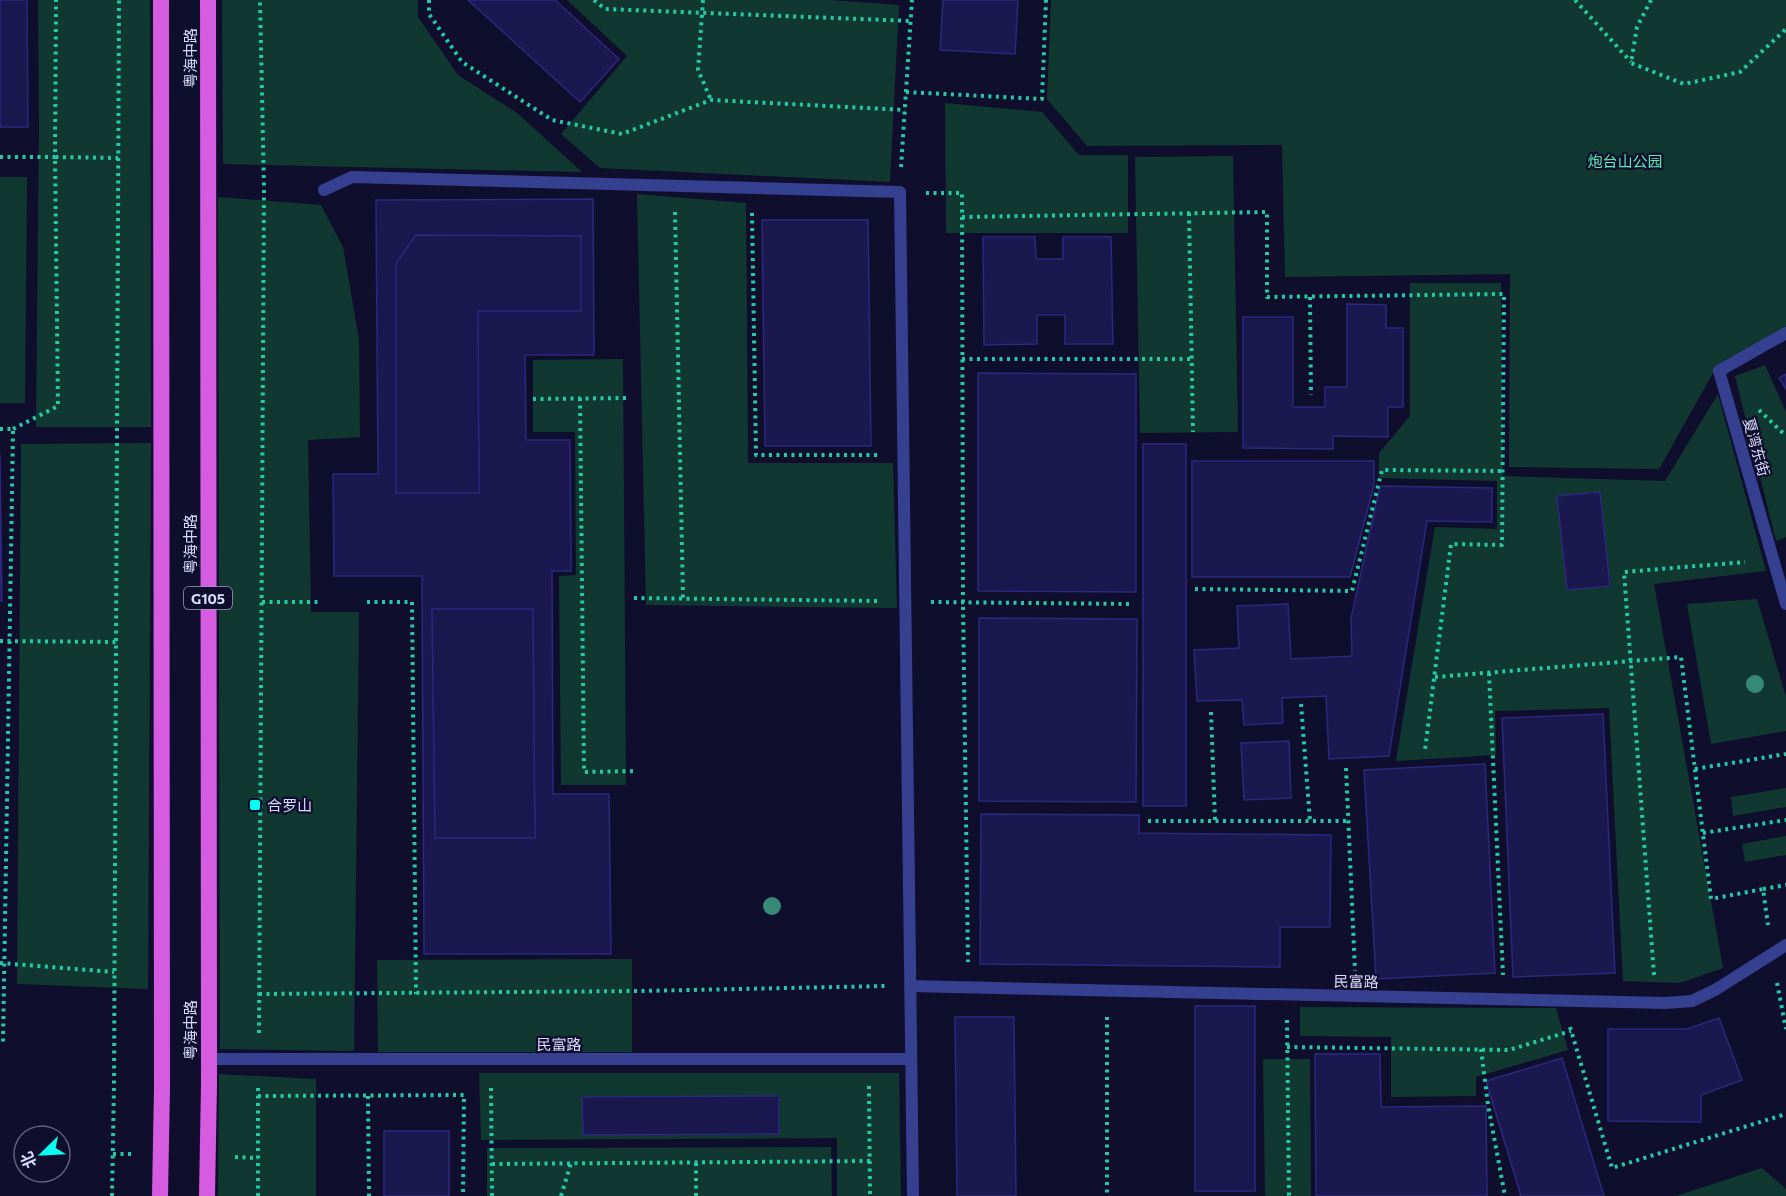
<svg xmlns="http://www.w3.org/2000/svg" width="1786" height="1196" font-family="Commissioner,'Noto Sans SC',sans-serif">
<rect width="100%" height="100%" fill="#0f0e2d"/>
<!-- green -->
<path fill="#113830" d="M 38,0 L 150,0 L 151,427 L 36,427 L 39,129 Z
M 222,0 L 418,0 L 418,17 L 458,75 L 517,113 L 582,172 L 223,164 Z
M 567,0 L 830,0 L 899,5 L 890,182 L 600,168 L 561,134 L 627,56 Z
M 1051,0 L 1786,0 L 1786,327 L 1717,366 L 1659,469 L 1509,467 L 1510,274 L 1285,277 L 1282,145 L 1087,146 L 1047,99 Z
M 945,103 L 1042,112 L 1079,155 L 1128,155 L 1128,233 L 946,233 Z
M 1233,156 L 1238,432 L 1140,433 L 1135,157 Z
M 0,177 L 27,177 L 25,403 L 0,403 Z
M 637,194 L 746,203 L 748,463 L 893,463 L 897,608 L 646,605 Z
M 218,197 L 321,205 L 343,247 L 359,339 L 360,437 L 308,440 L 311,612 L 359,612 L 354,1051 L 220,1049 Z
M 1410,283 L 1501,283 L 1503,476 L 1665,481 L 1718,394 L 1766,571 L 1654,584 L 1723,968 L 1680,983 L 1623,981 L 1609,708 L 1495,711 L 1496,755 L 1396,761 L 1435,527 L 1497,529 L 1497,481 L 1379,478 L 1379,453 L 1410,416 Z
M 623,359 L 626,785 L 561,785 L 559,576 L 576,575 L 575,432 L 533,432 L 533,360 Z
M 1765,365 L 1786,412 L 1786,537 L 1776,541 L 1735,376 Z
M 151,443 L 148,989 L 17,984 L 21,444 Z
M 1757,599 L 1786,697 L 1786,731 L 1711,744 L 1687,604 Z
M 1786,788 L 1786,807 L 1733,816 L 1731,797 Z
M 1786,836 L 1786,855 L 1745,862 L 1742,844 Z
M 632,959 L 632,1052 L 378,1052 L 377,960 Z
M 1300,1007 L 1556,1008 L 1568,1050 L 1476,1077 L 1476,1096 L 1391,1097 L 1391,1037 L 1300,1036 Z
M 1263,1059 L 1310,1059 L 1311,1196 L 1265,1196 Z
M 479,1073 L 899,1073 L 901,1196 L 837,1196 L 837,1138 L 481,1140 Z
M 219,1074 L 316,1079 L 316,1196 L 218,1196 Z
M 831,1147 L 832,1196 L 487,1196 L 487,1148 Z
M 1762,1168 L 1786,1189 L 1786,1196 L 1676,1196 Z"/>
<!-- building -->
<path fill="#1b1850" stroke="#2b287e" stroke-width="1.5" d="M 0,0 L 27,0 L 28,127 L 0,127 Z
M 468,0 L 555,0 L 619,59 L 580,102 Z
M 943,0 L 1018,0 L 1015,54 L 940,50 Z
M 593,199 L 594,355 L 525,355 L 526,440 L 570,440 L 571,571 L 552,571 L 553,794 L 609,794 L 611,954 L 424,954 L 422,576 L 334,576 L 333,474 L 378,474 L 376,200 Z
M 762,220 L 868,220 L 871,446 L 765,446 Z
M 416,235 L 581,236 L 581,311 L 478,311 L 479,493 L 396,493 L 396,263 Z
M 983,237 L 1035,237 L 1036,259 L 1063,259 L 1063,237 L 1111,237 L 1113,344 L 1065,344 L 1065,315 L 1037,315 L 1037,344 L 984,345 Z
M 1347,304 L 1386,305 L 1386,328 L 1403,328 L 1403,407 L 1388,407 L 1388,437 L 1333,436 L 1333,449 L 1243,448 L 1243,317 L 1293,317 L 1293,407 L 1325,407 L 1325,387 L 1347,387 Z
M 978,373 L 1136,374 L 1136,592 L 978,591 Z
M 1786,374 L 1786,389 L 1779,378 Z
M 1143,444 L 1186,444 L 1186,806 L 1143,806 Z
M 0,455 L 2,601 L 0,601 Z
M 1192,461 L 1374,461 L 1374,485 L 1350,577 L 1192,577 Z
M 1380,486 L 1492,488 L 1492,522 L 1427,521 L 1389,756 L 1329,759 L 1326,696 L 1282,698 L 1283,723 L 1244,725 L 1242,700 L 1197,701 L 1194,650 L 1239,648 L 1237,606 L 1288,604 L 1291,659 L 1352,656 L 1351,618 Z
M 1600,492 L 1610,586 L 1567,590 L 1557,496 Z
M 432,609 L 533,609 L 535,838 L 435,838 Z
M 979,618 L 1137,619 L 1136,802 L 979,801 Z
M 1603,714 L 1615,973 L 1513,977 L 1502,718 Z
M 1289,741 L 1291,798 L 1244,800 L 1241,743 Z
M 1485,764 L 1495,973 L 1376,979 L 1364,770 Z
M 981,814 L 1139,815 L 1139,833 L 1331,835 L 1330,927 L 1280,927 L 1280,967 L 980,964 Z
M 1195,1006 L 1255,1006 L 1255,1191 L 1195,1191 Z
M 955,1017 L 1014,1017 L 1016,1196 L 957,1196 Z
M 1719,1018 L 1742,1080 L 1701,1095 L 1701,1122 L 1608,1121 L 1608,1029 L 1687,1029 Z
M 1315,1054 L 1380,1054 L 1381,1107 L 1486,1106 L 1487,1196 L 1316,1196 Z
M 1562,1058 L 1604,1196 L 1521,1196 L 1486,1081 Z
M 779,1096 L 779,1134 L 583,1135 L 582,1097 Z
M 384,1131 L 449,1131 L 449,1196 L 384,1196 Z"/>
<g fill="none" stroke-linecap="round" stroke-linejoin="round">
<!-- path -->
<path stroke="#23caa6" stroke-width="4" stroke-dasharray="3 4.5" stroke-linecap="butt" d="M 429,0 L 429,14 L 462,62 L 552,120 L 622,134 L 711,100 L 905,110
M 594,0 L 605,9 L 911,21
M 703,0 L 698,70 L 711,100
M 1575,0 L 1631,62
M 1651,0 L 1637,27 L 1631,63 L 1684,84 L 1740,72 L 1786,29
M 906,92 L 1042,99 L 1046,0
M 0,157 L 55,157 L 56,0
M 901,167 L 912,0
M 926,193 L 962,193 L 963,603 L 968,962
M 675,212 L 683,598
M 752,213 L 756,455 L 878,455
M 1189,213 L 1193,432
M 962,217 L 1267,212 L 1267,297 L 1504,294 L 1502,545 L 1451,544 L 1425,750
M 1310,297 L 1311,395
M 962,359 L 1192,359
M 580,398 L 584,772 L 637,771
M 533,399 L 630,398
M 1759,410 L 1786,436
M 0,429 L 13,429 L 3,1045
M 13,429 L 58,406 L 55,157 L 118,158
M 1195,589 L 1352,591 L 1382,470 L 1503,471
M 634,598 L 878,601
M 262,602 L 319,602
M 367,602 L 412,602 L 416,994
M 931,602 L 1131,604
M 0,641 L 116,642
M 1489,673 L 1503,975
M 1435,677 L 1681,657 L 1711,899 L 1763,889 L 1768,925
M 1301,704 L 1310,821
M 1211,712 L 1215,821
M 1346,768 L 1355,971
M 1695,769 L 1786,754
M 1148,821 L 1348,821
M 1703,833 L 1786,820
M 1763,889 L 1786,885
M 0,963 L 114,972
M 1654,975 L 1624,572 L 1745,562
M 1777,983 L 1786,1029
M 259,994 L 641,991 L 885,986
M 1107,1017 L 1107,1196
M 1287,1020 L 1289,1196
M 1570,1027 L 1612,1168 L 1786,1114
M 259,1033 L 264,189 L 260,0
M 1287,1047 L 1509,1050 L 1571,1031
M 1481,1049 L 1488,1105 L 1505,1196
M 869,1086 L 870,1196
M 258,1096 L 464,1095 L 463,1196
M 368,1096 L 369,1196
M 113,1154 L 131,1154
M 235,1157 L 258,1158
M 492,1164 L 870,1161
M 112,1196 L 114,1085 L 119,0
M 258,1196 L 258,1086
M 492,1196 L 491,1087 L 492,1087
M 561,1196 L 571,1163
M 696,1196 L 696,1163"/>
<!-- service -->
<path stroke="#354091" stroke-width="12" d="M 324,190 L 352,177 L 900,192 L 913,1196
M 1786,333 L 1719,371 L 1786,604
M 910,986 L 1666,1003 L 1692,1001 L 1715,990 L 1786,945
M 208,1059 L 910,1059"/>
<!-- trunk -->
<path stroke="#d55be0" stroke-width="16" d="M 160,1196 L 162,1087 L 161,0
M 207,1196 L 209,1084 L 208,0"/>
</g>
<!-- trees -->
<g fill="#378975">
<circle cx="1755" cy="684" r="9"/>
<circle cx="772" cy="906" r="9"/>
</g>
<!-- markers -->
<rect fill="#06fff1" stroke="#0f0e2d" stroke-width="2" x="249" y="799" width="12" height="12" rx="3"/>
<g text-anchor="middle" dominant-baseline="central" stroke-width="4.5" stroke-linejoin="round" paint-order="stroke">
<!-- shield labels -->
<rect fill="#0f0e2d" stroke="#9d9ec0" stroke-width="1.5" x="184" y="587" width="48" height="22" rx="4.5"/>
<g font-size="14" font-weight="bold" fill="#dadcff">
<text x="208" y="598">G105</text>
</g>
<!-- street labels -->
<g font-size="15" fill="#dadcff" stroke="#0f0e2d">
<text transform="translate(190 58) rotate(-90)">粤海中路</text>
<text transform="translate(1757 447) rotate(74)">夏湾东街</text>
<text transform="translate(190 544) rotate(-90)">粤海中路</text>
<text transform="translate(1356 981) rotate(1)">民富路</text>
<text transform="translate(190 1030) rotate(-90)">粤海中路</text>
<text x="559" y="1044">民富路</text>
</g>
<!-- park labels -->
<g font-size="15" fill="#58edb0" stroke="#0f0e2d">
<text x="1625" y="161">炮台山公园</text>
</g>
<!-- poi labels -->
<g font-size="15" fill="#dadcff" stroke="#0f0e2d" text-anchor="start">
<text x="267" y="805">合罗山</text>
</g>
</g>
<!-- north arrow -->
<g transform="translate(42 1154) rotate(246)"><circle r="28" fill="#0f0e2d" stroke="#606081" stroke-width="1.5"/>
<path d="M0-4.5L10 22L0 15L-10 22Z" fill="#06fff1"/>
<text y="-9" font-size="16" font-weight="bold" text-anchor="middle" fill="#dadcff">北</text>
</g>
</svg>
